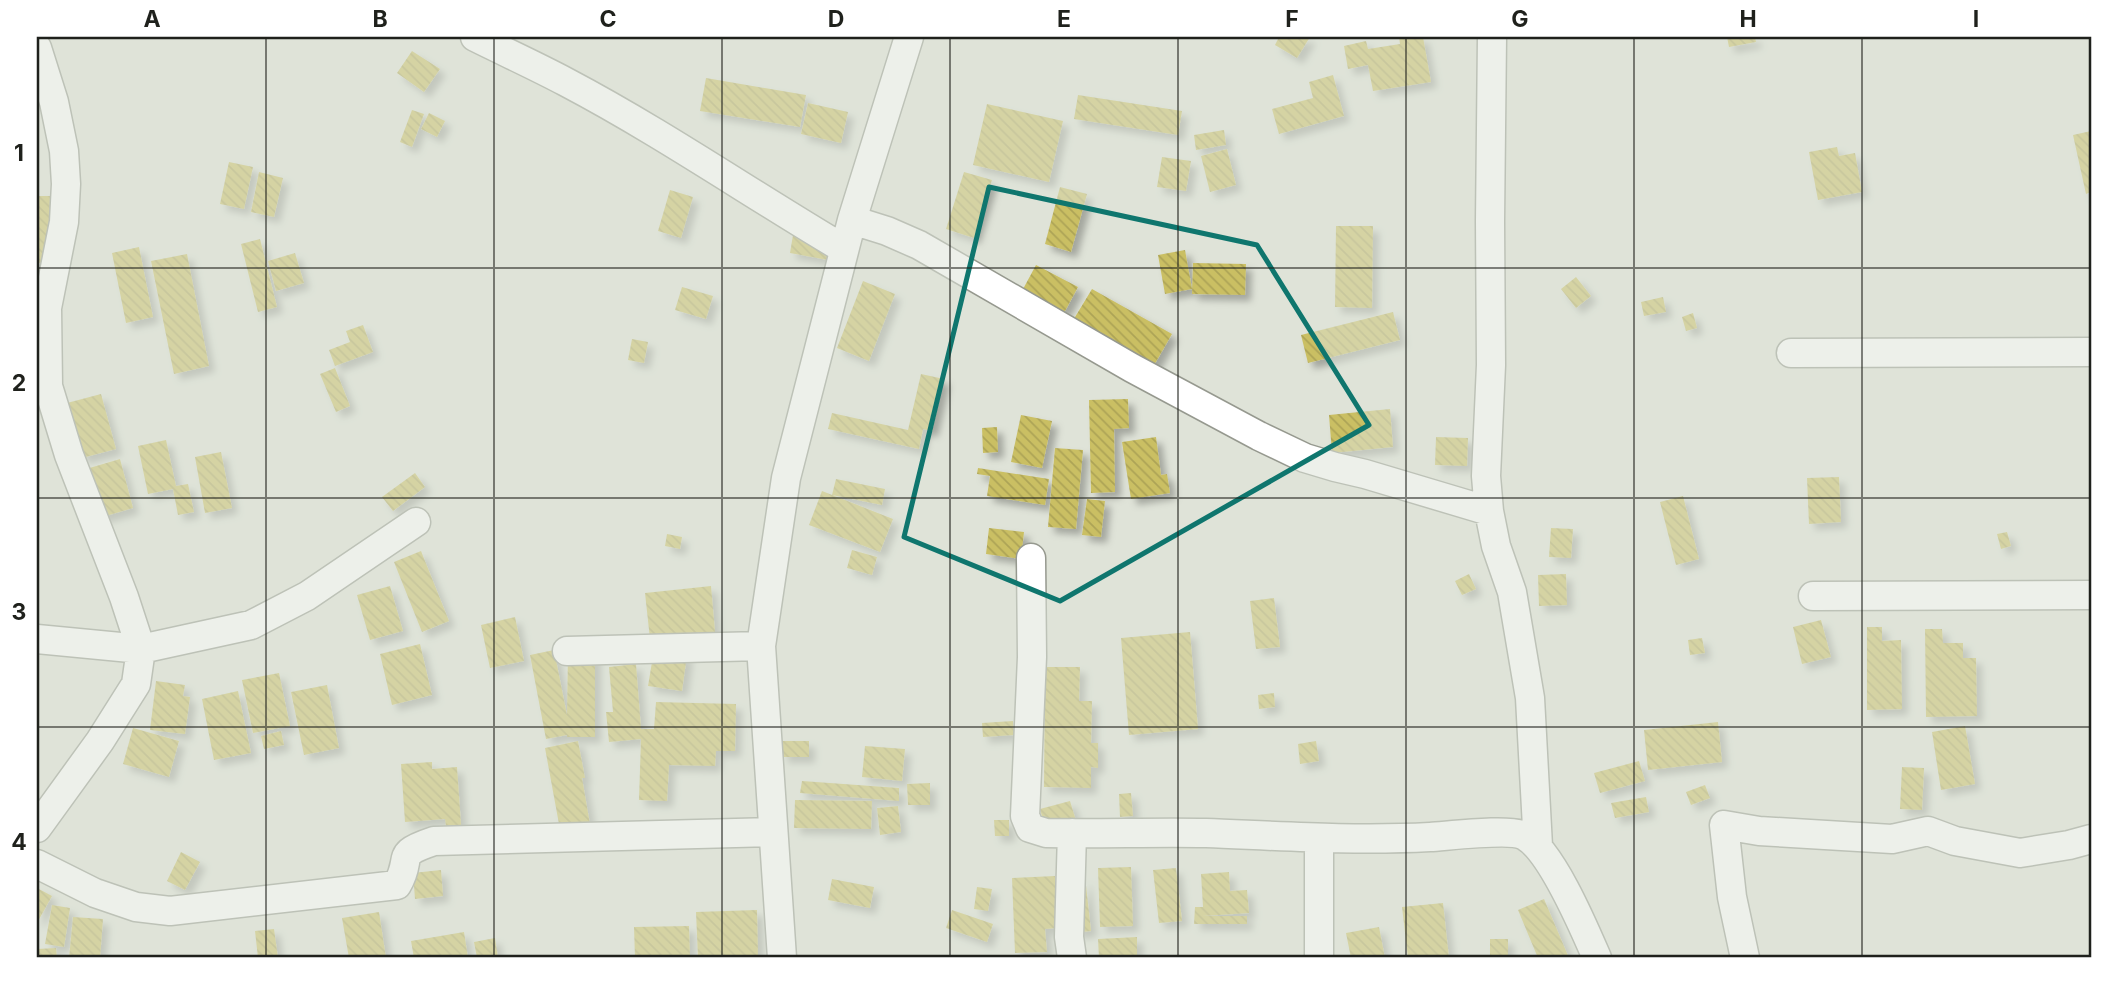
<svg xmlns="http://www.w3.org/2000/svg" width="2128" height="995" font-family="Inter,sans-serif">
<defs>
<pattern id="building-back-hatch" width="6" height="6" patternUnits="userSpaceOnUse" patternTransform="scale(1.75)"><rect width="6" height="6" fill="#cabf64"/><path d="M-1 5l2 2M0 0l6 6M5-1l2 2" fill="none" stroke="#ada456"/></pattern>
<filter id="shadow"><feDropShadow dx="6" dy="6" stdDeviation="3.5" flood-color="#0004"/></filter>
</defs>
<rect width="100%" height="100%" fill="#dfe3d8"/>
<!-- building -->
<path fill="url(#building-back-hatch)" filter="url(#shadow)" d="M 1279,37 L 1310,37 L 1297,58 L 1275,45 Z
M 1399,37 L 1423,37 L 1431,82 L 1373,91 L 1368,65 L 1348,69 L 1344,46 L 1366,41 L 1368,49 L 1400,44 Z
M 1727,37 L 1755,37 L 1756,42 L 1729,47 Z
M 412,51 L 440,69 L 424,92 L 397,73 Z
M 1333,75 L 1344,116 L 1279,134 L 1272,109 L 1313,98 L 1309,82 Z
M 706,78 L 806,95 L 800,127 L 700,111 Z
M 1078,95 L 1182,111 L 1178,135 L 1074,119 Z
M 808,103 L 848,112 L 841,143 L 801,134 Z
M 987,104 L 1063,121 L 1049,182 L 973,165 Z
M 412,110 L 424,114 L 412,147 L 400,142 Z
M 429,113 L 445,121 L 437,137 L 421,129 Z
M 1224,130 L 1226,145 L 1196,150 L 1194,135 Z
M 2091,131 L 2091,192 L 2086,194 L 2073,135 Z
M 1837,147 L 1839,156 L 1855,153 L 1862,192 L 1818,200 L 1809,152 Z
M 1227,149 L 1236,185 L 1210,192 L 1201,156 Z
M 1162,157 L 1191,161 L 1186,191 L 1157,187 Z
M 229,162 L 253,167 L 244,209 L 220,204 Z
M 259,172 L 283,178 L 274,217 L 251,212 Z
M 964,172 L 992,180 L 974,238 L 946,229 Z
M 1060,187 L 1087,194 L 1071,252 L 1045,244 Z
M 670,190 L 693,197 L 681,238 L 658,231 Z
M 37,196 L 50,196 L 49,263 L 37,263 Z
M 1336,226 L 1373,226 L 1372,308 L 1335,307 Z
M 793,235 L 831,242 L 828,260 L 790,253 Z
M 260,239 L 277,307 L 258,312 L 241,244 Z
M 139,247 L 153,317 L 126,323 L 112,253 Z
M 1185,250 L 1192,289 L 1165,294 L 1158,255 Z
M 295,253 L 304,283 L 276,291 L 268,261 Z
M 187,254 L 209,366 L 174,374 L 151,261 Z
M 1193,263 L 1246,264 L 1245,295 L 1192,294 Z
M 1036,265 L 1078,287 L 1064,313 L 1022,291 Z
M 1576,277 L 1591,296 L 1576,308 L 1561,289 Z
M 863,281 L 895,294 L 869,361 L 837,348 Z
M 682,287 L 713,296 L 706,319 L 675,310 Z
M 1092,289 L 1172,334 L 1153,367 L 1072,322 Z
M 1663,297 L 1666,312 L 1644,316 L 1641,302 Z
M 1393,312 L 1400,340 L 1308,363 L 1301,335 Z
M 1693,313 L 1697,328 L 1686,331 L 1682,317 Z
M 363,325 L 373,352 L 335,366 L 329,350 L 350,342 L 346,331 Z
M 632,339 L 648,342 L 644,363 L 628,360 Z
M 335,368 L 350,406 L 336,412 L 320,374 Z
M 921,374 L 944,379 L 932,431 L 923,429 L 919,449 L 828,429 L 832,413 L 908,430 Z
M 101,394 L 116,449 L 82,458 L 67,403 Z
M 1128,399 L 1129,428 L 1114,429 L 1115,492 L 1091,493 L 1089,400 Z
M 1390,409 L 1393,447 L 1332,453 L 1329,415 Z
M 1021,415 L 1052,421 L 1042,468 L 1011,462 Z
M 997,427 L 998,452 L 983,453 L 982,428 Z
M 1156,437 L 1161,475 L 1167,474 L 1170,493 L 1131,499 L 1122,442 Z
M 1436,437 L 1468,438 L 1467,466 L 1435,465 Z
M 166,440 L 176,486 L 188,484 L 194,512 L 178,515 L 173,489 L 148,494 L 138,446 Z
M 1055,448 L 1083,450 L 1076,529 L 1048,527 Z
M 221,452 L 232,508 L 205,513 L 195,457 Z
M 120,459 L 133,508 L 99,518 L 86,469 Z
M 978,468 L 1049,479 L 1045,505 L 987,496 L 990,476 L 977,474 Z
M 415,473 L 425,487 L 393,511 L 382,497 Z
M 1839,477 L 1841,522 L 1809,524 L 1807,478 Z
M 836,479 L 885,489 L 882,505 L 832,495 Z
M 822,491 L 893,519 L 880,552 L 809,525 Z
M 1683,496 L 1699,559 L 1676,565 L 1660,502 Z
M 1087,499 L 1105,501 L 1101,537 L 1082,535 Z
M 989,528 L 1024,532 L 1021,559 L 986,554 Z
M 1551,528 L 1573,529 L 1571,558 L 1549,557 Z
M 2007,532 L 2011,546 L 2001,549 L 1997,534 Z
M 667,534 L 682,537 L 680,549 L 665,546 Z
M 852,550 L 877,557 L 872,575 L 847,568 Z
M 421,551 L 449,621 L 422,632 L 394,562 Z
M 1469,574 L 1476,589 L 1462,595 L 1455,581 Z
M 1566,574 L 1567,605 L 1539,606 L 1538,575 Z
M 390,586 L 403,631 L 370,640 L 357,595 Z
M 711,586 L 715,632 L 650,639 L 645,593 Z
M 1274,598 L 1280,647 L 1256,649 L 1250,601 Z
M 515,617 L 524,661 L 490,668 L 481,625 Z
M 1821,620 L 1831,657 L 1802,664 L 1793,627 Z
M 1867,627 L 1882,627 L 1882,641 L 1901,640 L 1902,709 L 1867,710 Z
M 1925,629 L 1942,629 L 1943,643 L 1963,643 L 1963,658 L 1976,658 L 1977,716 L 1926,717 Z
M 1190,632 L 1198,729 L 1129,735 L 1121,638 Z
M 1702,638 L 1705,653 L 1690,655 L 1688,640 Z
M 420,644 L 432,695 L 392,705 L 380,654 Z
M 554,650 L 567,715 L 568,650 L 595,650 L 595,737 L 567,737 L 567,735 L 546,739 L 530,655 Z
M 654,650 L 687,655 L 682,691 L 648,686 Z
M 636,664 L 641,729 L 654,729 L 656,702 L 736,704 L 735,751 L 716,751 L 715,766 L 669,765 L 667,801 L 639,800 L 641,739 L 609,742 L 606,712 L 613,712 L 609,667 Z
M 1045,667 L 1080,667 L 1079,701 L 1092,701 L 1091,743 L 1098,743 L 1098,768 L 1091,767 L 1091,788 L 1044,787 Z
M 279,673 L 290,726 L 253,733 L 242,680 Z
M 156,681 L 185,685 L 183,696 L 190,697 L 185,734 L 150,730 Z
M 327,685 L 339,748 L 304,755 L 291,692 Z
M 238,691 L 251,753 L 214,760 L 202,699 Z
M 1274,693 L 1275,707 L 1259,709 L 1258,695 Z
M 1013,721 L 1014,735 L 983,737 L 982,723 Z
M 1718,722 L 1722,762 L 1648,770 L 1644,730 Z
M 1965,726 L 1975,784 L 1941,790 L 1932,732 Z
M 133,728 L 179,741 L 169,777 L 123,764 Z
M 281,731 L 284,745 L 264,749 L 261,736 Z
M 578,741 L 585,778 L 582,778 L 591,830 L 561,835 L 545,748 Z
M 782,741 L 809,741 L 809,757 L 782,757 Z
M 1316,741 L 1319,761 L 1300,764 L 1298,744 Z
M 865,746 L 905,749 L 902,781 L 862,777 Z
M 1639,761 L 1645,781 L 1600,793 L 1594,773 Z
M 432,762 L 432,769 L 457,767 L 461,825 L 446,826 L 445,819 L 405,822 L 401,764 Z
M 1902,767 L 1924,768 L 1922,810 L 1900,809 Z
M 802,781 L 899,788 L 899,801 L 800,793 Z
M 930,783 L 930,805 L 908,805 L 907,784 Z
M 1705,785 L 1710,798 L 1691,805 L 1686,792 Z
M 1131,793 L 1133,816 L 1120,817 L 1119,794 Z
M 1646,797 L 1649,812 L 1615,818 L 1611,803 Z
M 795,800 L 872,801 L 871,829 L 794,828 Z
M 1070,801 L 1077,824 L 1046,832 L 1040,809 Z
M 898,806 L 901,832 L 880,835 L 877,808 Z
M 994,820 L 1009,820 L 1009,836 L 995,836 Z
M 181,852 L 200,862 L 185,890 L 167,881 Z
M 1131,867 L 1133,926 L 1100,927 L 1098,868 Z
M 1176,868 L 1182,921 L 1159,923 L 1153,870 Z
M 441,870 L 443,896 L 415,899 L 413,873 Z
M 1229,872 L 1230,891 L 1247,890 L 1249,913 L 1203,916 L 1247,916 L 1247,924 L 1194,924 L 1195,907 L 1203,907 L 1201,874 Z
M 1055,876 L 1057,928 L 1045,929 L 1047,952 L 1015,953 L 1012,878 Z
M 1085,876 L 1091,931 L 1073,933 Z
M 832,879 L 874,887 L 870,908 L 828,900 Z
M 977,887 L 992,889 L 988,911 L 974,909 Z
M 37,888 L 52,896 L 37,923 Z
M 1544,899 L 1569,958 L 1538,958 L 1518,910 Z
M 1443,903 L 1449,958 L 1408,958 L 1402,907 Z
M 52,905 L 70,908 L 64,947 L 45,944 Z
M 757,910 L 758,955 L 698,958 L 696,912 Z
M 952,910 L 993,924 L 987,942 L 946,928 Z
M 379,912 L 386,958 L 349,958 L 342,918 Z
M 73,917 L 103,919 L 100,958 L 69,958 Z
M 689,926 L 690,958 L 635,958 L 634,927 Z
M 1379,927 L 1385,958 L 1351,958 L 1346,933 Z
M 274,929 L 278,958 L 258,958 L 255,931 Z
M 464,932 L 468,958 L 414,958 L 411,941 Z
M 1137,937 L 1137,958 L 1099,958 L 1098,939 Z
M 495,938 L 498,958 L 477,958 L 474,942 Z
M 1490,939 L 1508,939 L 1508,958 L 1490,958 Z
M 56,948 L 57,958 L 37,958 L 37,949 Z"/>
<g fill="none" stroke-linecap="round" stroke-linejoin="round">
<!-- minor casing -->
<g stroke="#96998f" stroke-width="31">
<path id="minor" d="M 475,37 C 505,52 536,66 566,82 C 661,132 751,194 844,249
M 1492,37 L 1490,221 L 1491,365 L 1486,476 L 1489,511 L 1496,546 L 1512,592 L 1530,698 L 1538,846
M 37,48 L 54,102 L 64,151 L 66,184 L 64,222 L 47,308 L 48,386 L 69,455 L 124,597 L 141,649 L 136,684 L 100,741 L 37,828
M 852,220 L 887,231 L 919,245 L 1132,368 L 1259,436 L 1305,458 L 1335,467 L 1365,474 L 1489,511
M 1791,353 L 2091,352
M 1031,558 L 1032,657 L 1025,816 L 1030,828 L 1046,833 C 1100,834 1153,832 1206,833 C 1281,836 1354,841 1430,837 C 1448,836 1511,828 1525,836 C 1552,852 1584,928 1597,958
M 1813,596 L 2091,595
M 37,639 L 141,649 L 251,625 L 307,596 L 416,522
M 567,651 L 761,646
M 1319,839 L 1319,958
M 37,864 L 95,893 L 136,907 L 170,911 L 397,885 C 414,856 392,855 434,841 L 773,832
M 782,958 L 761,646 L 786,478 L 852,220 L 909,37
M 1072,958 L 1069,937 L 1072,833
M 1745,958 L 1732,897 L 1724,825 L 1759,831 L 1892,839 L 1928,831 L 1955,841 L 2020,853 L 2069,845 L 2091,839"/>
</g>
<!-- minor -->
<use href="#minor" stroke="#fff" stroke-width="28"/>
</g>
<!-- marked area -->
<path d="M0 0H2128V995H0ZM 989,187 L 1257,245 L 1369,425 L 1060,601 L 904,537 Z" fill="#dfe3d8" fill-opacity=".55" fill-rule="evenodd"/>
<path fill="none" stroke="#0f766e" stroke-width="5" stroke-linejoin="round" d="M 989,187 L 1257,245 L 1369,425 L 1060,601 L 904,537 Z"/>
<!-- grid -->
<path fill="none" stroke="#1f211c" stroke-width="2" stroke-opacity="0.55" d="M 266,37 L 266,958M 494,37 L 494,958M 722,37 L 722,958M 950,37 L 950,958M 1178,37 L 1178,958M 1406,37 L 1406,958M 1634,37 L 1634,958M 1862,37 L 1862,958M 37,268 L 2091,268M 37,498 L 2091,498M 37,727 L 2091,727"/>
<!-- border -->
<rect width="2128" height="995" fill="none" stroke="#ffffff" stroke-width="77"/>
<rect x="38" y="38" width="2052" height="918" fill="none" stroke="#1f211c" stroke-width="2.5"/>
<g font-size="23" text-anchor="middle" font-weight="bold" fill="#1f211c">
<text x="152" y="27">A</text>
<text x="380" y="27">B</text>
<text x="608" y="27">C</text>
<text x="836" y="27">D</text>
<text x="1064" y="27">E</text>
<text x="1292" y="27">F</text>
<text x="1520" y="27">G</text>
<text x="1748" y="27">H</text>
<text x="1976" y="27">I</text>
<text x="19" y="161">1</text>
<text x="19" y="391">2</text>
<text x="19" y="620">3</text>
<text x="19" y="850">4</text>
</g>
</svg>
